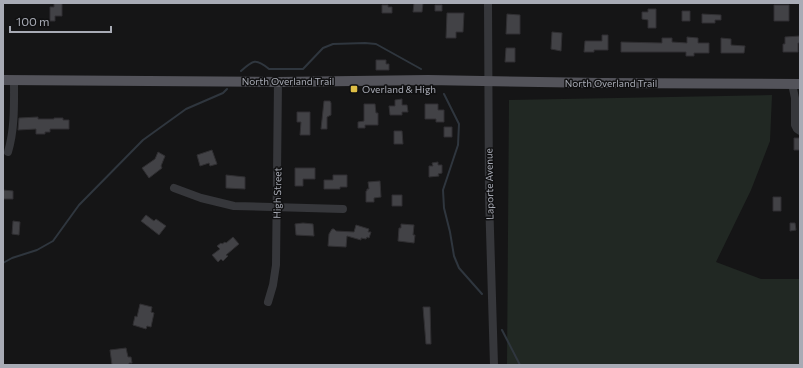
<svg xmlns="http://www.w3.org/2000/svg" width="803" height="368" font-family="Commissioner,sans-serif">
<rect width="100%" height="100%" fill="#151516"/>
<!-- green -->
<path fill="#212823" d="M 772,95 L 770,141 L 751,190 L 716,262 L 761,279 L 800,279 L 800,365 L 507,365 L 509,100 Z"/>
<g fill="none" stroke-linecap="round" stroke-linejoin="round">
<!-- stream -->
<path stroke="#2f363e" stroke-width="2" d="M 241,71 C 253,60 256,58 269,69 L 303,69 L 323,48 L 333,44 L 365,43 L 376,44 L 421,69
M 444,94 L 459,124 L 458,145 L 443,190 L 444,208 L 450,232 L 454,256 L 459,268 L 482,294
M 3,263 L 12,258 L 37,250 L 53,241 L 79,205 L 143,140 L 186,109 L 223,93 L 227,89
M 502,330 L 520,365"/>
</g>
<!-- building -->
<path fill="#424246" stroke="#302f32" d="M 54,3 L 62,3 L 62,16 L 55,16 L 55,21 L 50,21 L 50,7 L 54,7 Z
M 414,3 L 423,3 L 422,12 L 413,12 Z
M 382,5 L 388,5 L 388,7 L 392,7 L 392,13 L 382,13 Z
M 435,5 L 442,5 L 442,11 L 435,11 Z
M 774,5 L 789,5 L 789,21 L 774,21 Z
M 648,9 L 656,9 L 656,28 L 648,28 L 648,20 L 642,19 L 642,12 L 648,12 Z
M 682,11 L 690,11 L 690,21 L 682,21 Z
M 447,13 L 464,13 L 463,32 L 456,32 L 456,38 L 446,38 Z
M 507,14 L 520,15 L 520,34 L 506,34 Z
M 702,14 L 721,15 L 721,20 L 715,20 L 715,23 L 702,23 Z
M 552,32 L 562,33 L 561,51 L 551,49 Z
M 602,35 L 608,35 L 608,50 L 594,50 L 594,52 L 584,52 L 585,41 L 602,41 Z
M 800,36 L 800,43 L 798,43 L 798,52 L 783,52 L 783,44 L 785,44 L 785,37 Z
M 687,37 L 698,38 L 698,43 L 709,43 L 709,53 L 694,53 L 694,56 L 686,56 L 686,52 L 621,52 L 621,42 L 662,43 L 662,38 L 672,38 L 672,42 L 687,43 Z
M 721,38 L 731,39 L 731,45 L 745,46 L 744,53 L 721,53 Z
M 506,48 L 515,48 L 515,62 L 505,62 Z
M 376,60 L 386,60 L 386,64 L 389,64 L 389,70 L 376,70 Z
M 402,99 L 402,105 L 407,105 L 408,112 L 402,112 L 402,115 L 390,115 L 389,106 L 395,106 L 395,100 Z
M 324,101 L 330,101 L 331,103 L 331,115 L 327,117 L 327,129 L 321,129 Z
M 364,104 L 375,104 L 376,113 L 378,113 L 378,125 L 365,125 L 365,128 L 358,128 L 358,122 L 364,121 Z
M 425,104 L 438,104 L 438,110 L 444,110 L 444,122 L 436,122 L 436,119 L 425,119 Z
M 297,112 L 310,112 L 310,135 L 300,135 L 301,122 L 297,122 Z
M 38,117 L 38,119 L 54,119 L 54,118 L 63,118 L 63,120 L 69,120 L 69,129 L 50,129 L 50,132 L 45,132 L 45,134 L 36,134 L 36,129 L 18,130 L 19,118 Z
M 444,127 L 452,127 L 452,137 L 444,137 Z
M 394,131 L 402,131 L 403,144 L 394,144 Z
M 794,138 L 800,138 L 800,150 L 794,150 Z
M 212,150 L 217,164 L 210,166 L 209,163 L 200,166 L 197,155 Z
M 158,152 L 165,156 L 161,166 L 162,168 L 149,178 L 142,168 L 155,159 Z
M 438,162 L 438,165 L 442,165 L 442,173 L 438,174 L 439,176 L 429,177 L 429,166 L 433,166 L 432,163 Z
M 295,168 L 315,168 L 315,179 L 303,179 L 303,186 L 295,186 Z
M 226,175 L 245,177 L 245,189 L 226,188 Z
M 333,175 L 347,175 L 347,187 L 340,187 L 340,189 L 324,189 L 324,180 L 333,180 Z
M 380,181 L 381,197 L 374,198 L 374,202 L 366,202 L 366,191 L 367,191 L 367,189 L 369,189 L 368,182 Z
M 3,190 L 13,191 L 13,199 L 3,199 Z
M 392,195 L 402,195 L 402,206 L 392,206 Z
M 773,197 L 781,197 L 781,211 L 773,211 Z
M 146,215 L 154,221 L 156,219 L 166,226 L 159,235 L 141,221 Z
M 13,221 L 20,222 L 19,235 L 12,234 Z
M 303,223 L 313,224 L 314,236 L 296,235 L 295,224 Z
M 790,223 L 795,223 L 796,230 L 790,231 Z
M 401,224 L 414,225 L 413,235 L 415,235 L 414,243 L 398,241 L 399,228 L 401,228 Z
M 356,225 L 369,229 L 368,232 L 371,232 L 369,238 L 367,237 L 366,239 L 361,238 L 361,240 L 347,236 L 346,247 L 328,246 L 329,234 L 332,229 L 334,229 L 336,231 L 354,232 Z
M 233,237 L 239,244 L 226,255 L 228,256 L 223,261 L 221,259 L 218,262 L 212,255 L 220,249 L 217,246 L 221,243 L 222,244 L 225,242 L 226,243 Z
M 140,304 L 152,307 L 151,312 L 154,313 L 151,327 L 147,326 L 146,329 L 133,325 L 135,316 L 137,317 Z
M 423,307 L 430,307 L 431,344 L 426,344 Z
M 126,348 L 128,357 L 131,357 L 132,363 L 129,363 L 129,365 L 112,365 L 110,350 Z"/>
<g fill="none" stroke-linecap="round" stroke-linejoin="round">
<!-- minor -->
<path stroke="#36373b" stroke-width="8" d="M 488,3 L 489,197 L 494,365
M 792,84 L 795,98 L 795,125 L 797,129 L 800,131
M 8,152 C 15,128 14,104 14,80
M 174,188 L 201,198 L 234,206 L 343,209
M 268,302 L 273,285 L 276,265 L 278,82"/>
<!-- major -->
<path stroke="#53535a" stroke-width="10" d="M 3,80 L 278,82 L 428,80 L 601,83 L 800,84"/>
</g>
<!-- markers -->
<rect fill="#debe45" stroke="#101011" stroke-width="1.5" x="350" y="85" width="8" height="8" rx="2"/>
<g text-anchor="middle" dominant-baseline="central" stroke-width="3" stroke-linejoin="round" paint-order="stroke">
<!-- street labels -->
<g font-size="10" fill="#a8abb5" stroke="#101011">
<text x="288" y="81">North Overland Trail</text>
<text x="611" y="83">North Overland Trail</text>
<text transform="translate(489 184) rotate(-91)">Laporte Avenue</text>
<text transform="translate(277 193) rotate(-89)">High Street</text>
</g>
<!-- poi labels -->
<g font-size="10" fill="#a8abb5" stroke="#101011" text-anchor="start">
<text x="362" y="89">Overland &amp; High</text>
</g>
</g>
<!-- border -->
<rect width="803" height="368" fill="none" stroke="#a8abb5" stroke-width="8"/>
<!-- scale -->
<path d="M10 26v6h101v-6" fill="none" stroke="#a8abb5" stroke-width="2"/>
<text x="16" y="26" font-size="12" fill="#a8abb5" stroke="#101011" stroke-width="3" paint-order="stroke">100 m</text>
</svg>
